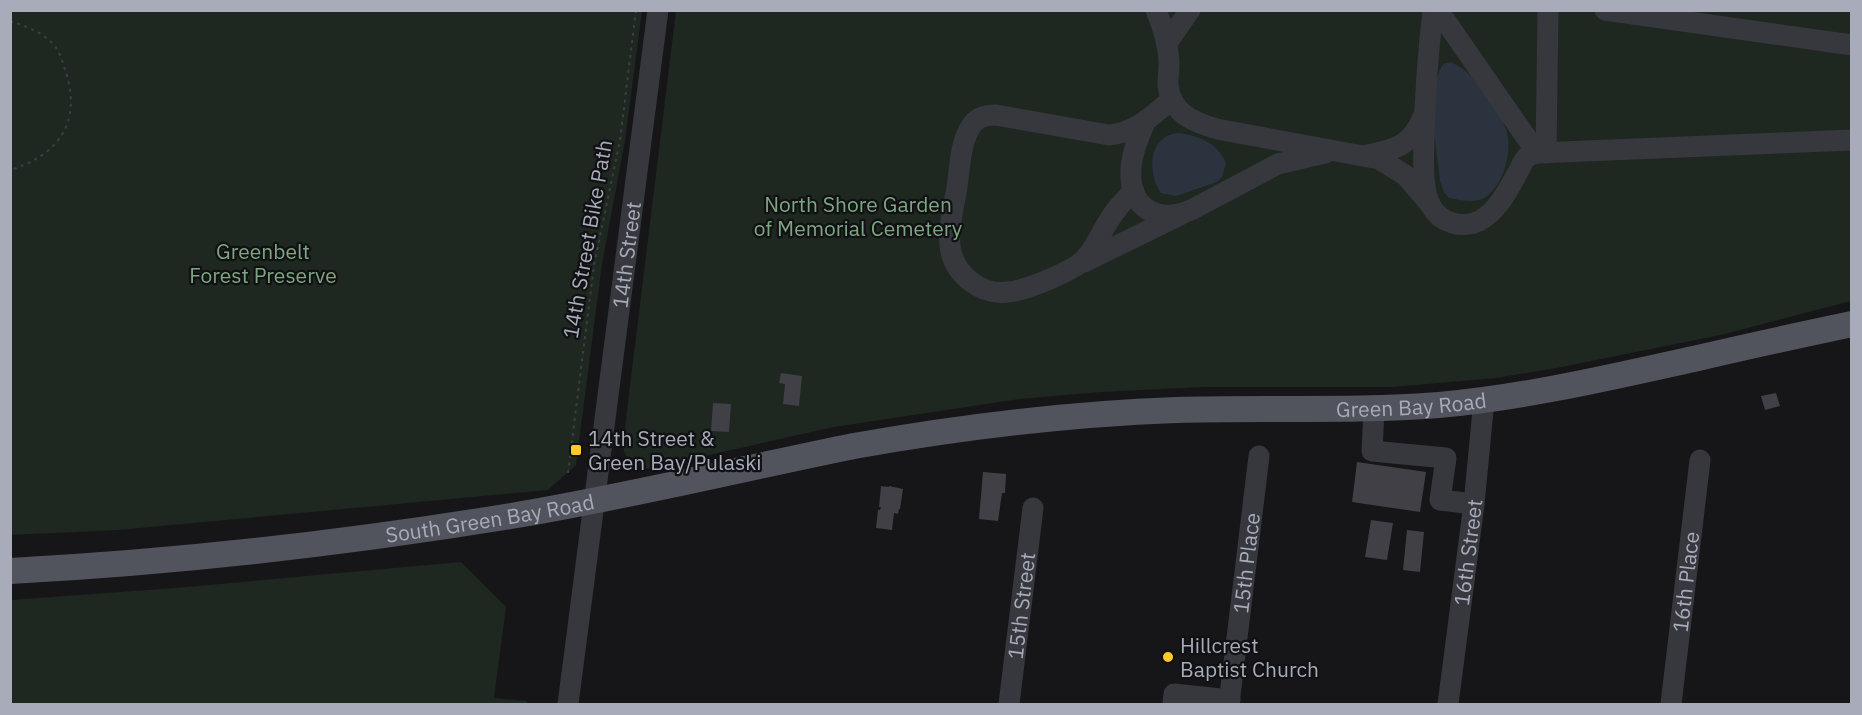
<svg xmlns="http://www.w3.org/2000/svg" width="1862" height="715" font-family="'IBM Plex Sans',sans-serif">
<rect width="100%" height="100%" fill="#161619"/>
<!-- green -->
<path fill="#1e2720" d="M 10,11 L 642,11 L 625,141 L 602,264 L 576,465 L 548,490 L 118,530 L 11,535 Z
M 676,11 L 1851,11 L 1851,301 L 1725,334 L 1557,368 L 1496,378 L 1393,387 L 1205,387 L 1101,392 L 1019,399 L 834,427 L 646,469 L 631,464 L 624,452 L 623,443 Z
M 461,562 L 506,607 L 494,698 L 527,701 L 527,704 L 11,704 L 11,600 L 175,588 Z"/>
<!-- water -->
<path fill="#2b343e" d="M 1450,62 C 1474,70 1505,113 1508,138 C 1511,158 1501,190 1482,199 C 1473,203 1459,200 1449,198 L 1444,192 L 1440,181 C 1437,146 1424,96 1443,64 Z
M 1178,133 C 1199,136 1217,142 1226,163 L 1222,177 L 1217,182 L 1176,196 L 1161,193 C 1147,173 1148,136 1178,133 Z"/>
<!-- building -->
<path fill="#404046" d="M 781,373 L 802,376 L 799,406 L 783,404 L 785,384 L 779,383 Z
M 1776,393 L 1780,406 L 1765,410 L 1761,396 Z
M 713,403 L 731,404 L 729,432 L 711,431 Z
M 1357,462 L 1426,472 L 1420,512 L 1352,502 Z
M 983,472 L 1006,474 L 1005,493 L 1002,493 L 998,521 L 979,519 Z
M 881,486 L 889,487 L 889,486 L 903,489 L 900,509 L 899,509 L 898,514 L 894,513 L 892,530 L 876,528 L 878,510 L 880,510 L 881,507 L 879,507 Z
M 1371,520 L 1393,523 L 1387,560 L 1365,557 Z
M 1407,530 L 1424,532 L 1420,572 L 1403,570 Z"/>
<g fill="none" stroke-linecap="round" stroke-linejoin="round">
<!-- path -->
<path stroke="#3d3e45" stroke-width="2" stroke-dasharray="3 4.5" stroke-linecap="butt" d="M 10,21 C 25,26 40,31 51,42 C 61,51 63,64 67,76 C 81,125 56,156 10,170
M 568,473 L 594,265 L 620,140 L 636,10"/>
<!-- minor -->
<g stroke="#37373e" stroke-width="21">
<path d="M 1156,10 C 1163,27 1168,43 1169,61 C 1169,69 1168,77 1168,85 C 1171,113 1193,122 1217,129 L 1379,159 L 1405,175 L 1429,203"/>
<path d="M 1433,10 C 1428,53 1425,95 1424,138 C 1424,159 1421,188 1431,206 C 1440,223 1462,229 1479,221 C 1498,211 1508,190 1518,172 C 1521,167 1523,160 1528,156 C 1529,156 1536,153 1537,153 L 1852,140"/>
<path d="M 1438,10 L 1537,153"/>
<path d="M 1605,10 L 1852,45"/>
<path d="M 1167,43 L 1190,10"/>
<path d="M 1146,120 C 1139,136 1132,152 1131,169 C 1128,209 1160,225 1193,209 L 1278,164 L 1325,153"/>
<path d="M 1546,153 L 1548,10"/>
<path d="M 1367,155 C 1396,149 1411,146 1423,117"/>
<path d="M 1134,191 C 1124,200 1115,210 1108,222 C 1098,238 1092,256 1076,266 C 1059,276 1027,290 1008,292 C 980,296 953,273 950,246 C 948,226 954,206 957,187 C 960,168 960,141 972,125 C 977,117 986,115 996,115 L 1109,135 C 1135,133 1152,116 1171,100"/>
<path d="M 1084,262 L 1180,215"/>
<path d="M 1374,409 L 1372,451 L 1446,458 L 1440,500 L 1474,504"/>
<path id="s1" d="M 568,704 L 658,10"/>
<path id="s2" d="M 1009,704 L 1033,508"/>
<path d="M 1173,704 L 1174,694 L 1230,700"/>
<path id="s3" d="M 1229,704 L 1259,456"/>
<path id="s4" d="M 1448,704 L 1474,504 L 1484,400"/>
<path id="s5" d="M 1671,704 L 1700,460"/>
</g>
<!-- major -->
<path stroke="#52545d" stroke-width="26" id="s6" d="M 10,571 C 178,562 346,543 511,516 C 626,497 740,469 854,446 C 961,427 1067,414 1176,410 C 1264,407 1351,412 1439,405 C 1527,397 1612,377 1698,358 C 1749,346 1800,335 1852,324"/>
</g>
<!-- markers -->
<g fill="#ffca28" stroke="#111114" stroke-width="2">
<rect x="570" y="444" width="12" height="12" rx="3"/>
<circle cx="1168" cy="657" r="6"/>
</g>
<g text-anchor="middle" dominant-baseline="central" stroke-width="4.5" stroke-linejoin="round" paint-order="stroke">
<!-- park labels -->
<g font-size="21" fill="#7ca782" stroke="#111114">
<text x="858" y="204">North Shore Garden<tspan x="858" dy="24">of Memorial Cemetery</tspan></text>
<text x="263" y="251">Greenbelt<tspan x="263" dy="24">Forest Preserve</tspan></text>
</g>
<!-- street labels -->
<g font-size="21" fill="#a7abba" stroke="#111114">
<text transform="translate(587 239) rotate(-80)">14th Street Bike Path</text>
<text stroke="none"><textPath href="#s1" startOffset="453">14th Street</textPath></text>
<text stroke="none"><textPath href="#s6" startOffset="1414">Green Bay Road</textPath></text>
<text stroke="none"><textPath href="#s6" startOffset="483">South Green Bay Road</textPath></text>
<text stroke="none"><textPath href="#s4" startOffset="153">16th Street</textPath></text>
<text stroke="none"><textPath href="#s3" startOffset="142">15th Place</textPath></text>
<text stroke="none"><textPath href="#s5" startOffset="123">16th Place</textPath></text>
<text stroke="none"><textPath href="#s2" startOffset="99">15th Street</textPath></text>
</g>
<!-- poi labels -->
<g font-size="21" fill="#a7abba" stroke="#111114" text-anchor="start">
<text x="588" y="438">14th Street &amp;<tspan x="588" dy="24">Green Bay/Pulaski</tspan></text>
<text x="1180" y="645">Hillcrest<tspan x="1180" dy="24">Baptist Church</tspan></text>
</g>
</g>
<!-- border -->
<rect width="1862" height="715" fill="none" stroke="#a7abba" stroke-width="24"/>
</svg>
